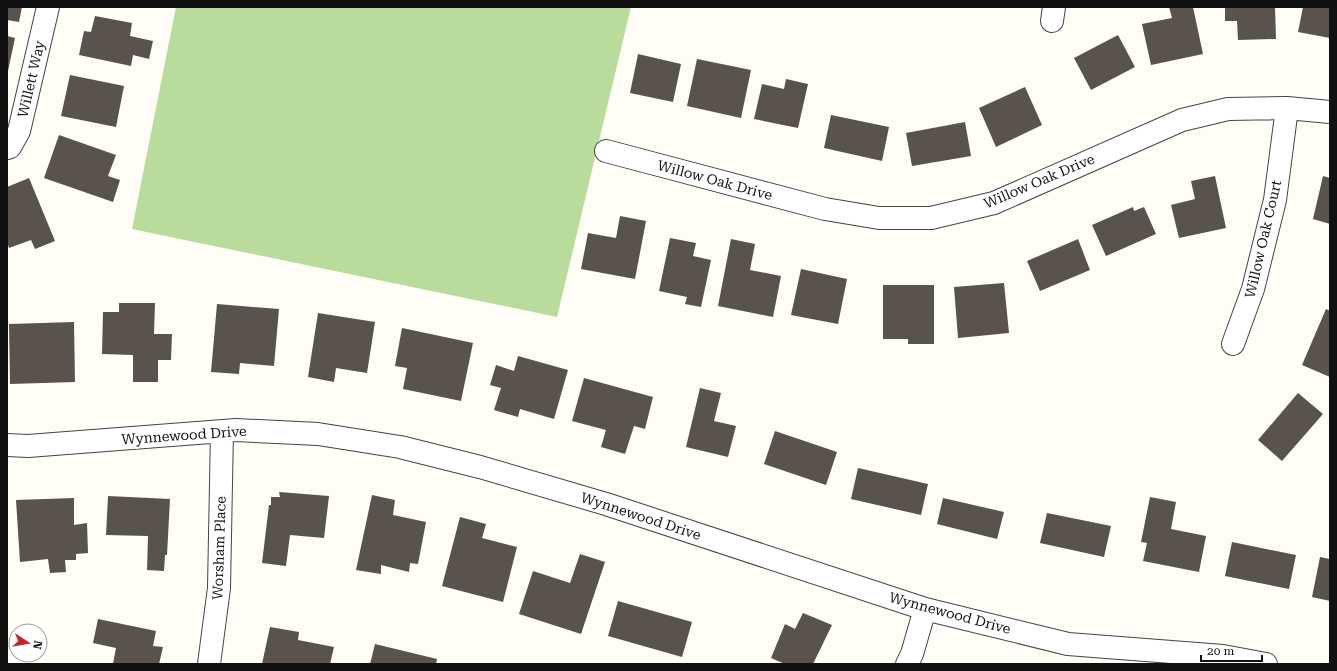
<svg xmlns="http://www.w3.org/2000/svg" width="1337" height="671" font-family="'Roboto Serif',serif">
<rect width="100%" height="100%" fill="#fffdf5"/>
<!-- forest -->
<path fill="#b9dc9c" d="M 176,7 L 631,7 L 557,317 L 132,229 Z"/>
<!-- building -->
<path fill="#5a524d" d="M 7,7 L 22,7 L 19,22 L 7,20 Z
M 1169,7 L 1193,7 L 1203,54 L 1151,65 L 1142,24 L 1172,18 Z
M 1225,7 L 1275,7 L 1276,39 L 1238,40 L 1237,21 L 1225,21 Z
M 1303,7 L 1330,7 L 1330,38 L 1298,32 Z
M 95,16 L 132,23 L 130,36 L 153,41 L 149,59 L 133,55 L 131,66 L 79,55 L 84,31 L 91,32 Z
M 1118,35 L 1135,67 L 1091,90 L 1074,58 Z
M 7,36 L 15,38 L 8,71 L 7,71 Z
M 638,54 L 681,64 L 673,102 L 630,93 Z
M 697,59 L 751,70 L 741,118 L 687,106 Z
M 70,75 L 124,86 L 116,127 L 61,116 Z
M 786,79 L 808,84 L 798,128 L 754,119 L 762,84 L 784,89 Z
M 1025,87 L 1042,125 L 996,147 L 979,108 Z
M 831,115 L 889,127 L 882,161 L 824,148 Z
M 965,122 L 971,156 L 912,166 L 906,133 Z
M 59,135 L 116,155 L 108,176 L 120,180 L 113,202 L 44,178 Z
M 1215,176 L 1226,228 L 1179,238 L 1171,205 L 1195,199 L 1191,181 Z
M 1323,176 L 1330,178 L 1330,224 L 1313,219 Z
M 29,178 L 55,241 L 35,249 L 31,240 L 9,248 L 7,242 L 7,187 Z
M 1133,207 L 1134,211 L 1144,207 L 1156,234 L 1106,256 L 1092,225 Z
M 620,216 L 646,221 L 635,279 L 581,269 L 588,233 L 616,238 Z
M 670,238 L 696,243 L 693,256 L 711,260 L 701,307 L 685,304 L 687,297 L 659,291 Z
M 731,239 L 755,244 L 750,270 L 781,276 L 773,317 L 718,306 Z
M 1078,239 L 1090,270 L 1040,291 L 1027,261 Z
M 801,269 L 847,279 L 838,324 L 791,315 Z
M 1004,283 L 1009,333 L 958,338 L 954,287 Z
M 883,285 L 934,285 L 934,344 L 908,344 L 908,339 L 883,339 Z
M 119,303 L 155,303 L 154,334 L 172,334 L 171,360 L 158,360 L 158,382 L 133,382 L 133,355 L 102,354 L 103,312 L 119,312 Z
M 217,304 L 279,309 L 274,366 L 240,363 L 239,374 L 211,372 Z
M 1326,309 L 1330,311 L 1330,377 L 1302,365 Z
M 318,313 L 375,322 L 367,373 L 336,368 L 334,382 L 308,377 Z
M 74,322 L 75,382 L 10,384 L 9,324 Z
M 402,328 L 473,343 L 461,401 L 403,389 L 407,368 L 395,366 Z
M 518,356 L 568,370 L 554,419 L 520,409 L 518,417 L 494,410 L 501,388 L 490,385 L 496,365 L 514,371 Z
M 584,378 L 653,397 L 645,429 L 634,426 L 625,454 L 601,447 L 606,430 L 572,421 Z
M 700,388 L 721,393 L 714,421 L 736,426 L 728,457 L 686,447 Z
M 1298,393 L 1323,414 L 1282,461 L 1258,440 Z
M 775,431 L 837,452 L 826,485 L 764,464 Z
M 858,468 L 928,484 L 921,515 L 851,499 Z
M 279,492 L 329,496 L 324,538 L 290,535 L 286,566 L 262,563 L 269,505 L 271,505 L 271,497 L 280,497 Z
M 372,495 L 395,500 L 393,515 L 426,522 L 418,564 L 410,563 L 409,572 L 381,565 L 381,574 L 356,570 Z
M 108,496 L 170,499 L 167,555 L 165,555 L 164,571 L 147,570 L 148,536 L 106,535 Z
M 1150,497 L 1176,502 L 1171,529 L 1206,536 L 1199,572 L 1143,561 L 1147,543 L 1141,542 Z
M 74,498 L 74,525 L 87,523 L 88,553 L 76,554 L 76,560 L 65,560 L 66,572 L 50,573 L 48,559 L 20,562 L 16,500 Z
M 943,498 L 1004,512 L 997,539 L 937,524 Z
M 1047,513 L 1111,526 L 1104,557 L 1040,543 Z
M 460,517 L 486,524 L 482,538 L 517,547 L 503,602 L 442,586 Z
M 1232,542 L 1296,555 L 1289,589 L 1225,576 Z
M 580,554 L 605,562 L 581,634 L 519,614 L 533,571 L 570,583 Z
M 1320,557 L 1330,559 L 1330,601 L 1312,597 Z
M 618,601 L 692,622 L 682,657 L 608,636 Z
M 803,613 L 832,625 L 813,664 L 785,664 L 771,658 L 785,624 L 795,629 Z
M 98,619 L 156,631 L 153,646 L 163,647 L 159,664 L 113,664 L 116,648 L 93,643 Z
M 270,627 L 299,632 L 298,640 L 334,647 L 330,664 L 262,664 Z
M 375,644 L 437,659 L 436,664 L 370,664 Z"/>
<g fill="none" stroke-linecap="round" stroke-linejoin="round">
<!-- minor casing -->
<g stroke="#444" stroke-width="24">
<path id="minor" d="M 1052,21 L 1054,7
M 7,148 L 10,147 L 19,131 L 48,7
M 606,151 L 825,209 L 879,218 L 931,218 L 994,203 L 1182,120 L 1228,109 L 1287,108 L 1330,112
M 1233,344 L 1253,289 L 1275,200 L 1287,108
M 7,445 L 28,446 L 236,430 L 318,434 L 400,447 L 480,467 L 606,504 L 925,609 L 1068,644 L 1223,656 L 1266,664
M 209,664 L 219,588 L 222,431
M 907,664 L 912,654 L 925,609"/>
</g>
<!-- minor -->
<use href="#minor" stroke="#fff" stroke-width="22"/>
</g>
<g text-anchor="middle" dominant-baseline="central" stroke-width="4" stroke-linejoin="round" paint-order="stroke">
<!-- street labels -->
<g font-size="14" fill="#111" stroke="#fff">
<text transform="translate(31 79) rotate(-77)">Willett Way</text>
<text transform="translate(715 180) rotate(15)">Willow Oak Drive</text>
<text transform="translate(1039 181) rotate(-23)">Willow Oak Drive</text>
<text transform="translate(1263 239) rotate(-77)">Willow Oak Court</text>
<text transform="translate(184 435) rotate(-4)">Wynnewood Drive</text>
<text transform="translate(641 516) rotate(18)">Wynnewood Drive</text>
<text transform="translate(219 548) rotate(-88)">Worsham Place</text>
<text transform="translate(950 613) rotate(15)">Wynnewood Drive</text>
</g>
</g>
<!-- border -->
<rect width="1337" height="671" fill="none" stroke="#111111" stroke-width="16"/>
<!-- north arrow -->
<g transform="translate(28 643) rotate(102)"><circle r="19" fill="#ffffff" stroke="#a0a0a0"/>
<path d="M0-3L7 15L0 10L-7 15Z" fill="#c4262e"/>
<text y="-6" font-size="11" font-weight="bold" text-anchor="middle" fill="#111111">N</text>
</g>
<!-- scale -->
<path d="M1201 655v6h61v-6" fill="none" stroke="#111111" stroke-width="2"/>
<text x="1207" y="655" font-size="12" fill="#111111" stroke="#ffffff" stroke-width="3" paint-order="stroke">20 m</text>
</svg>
